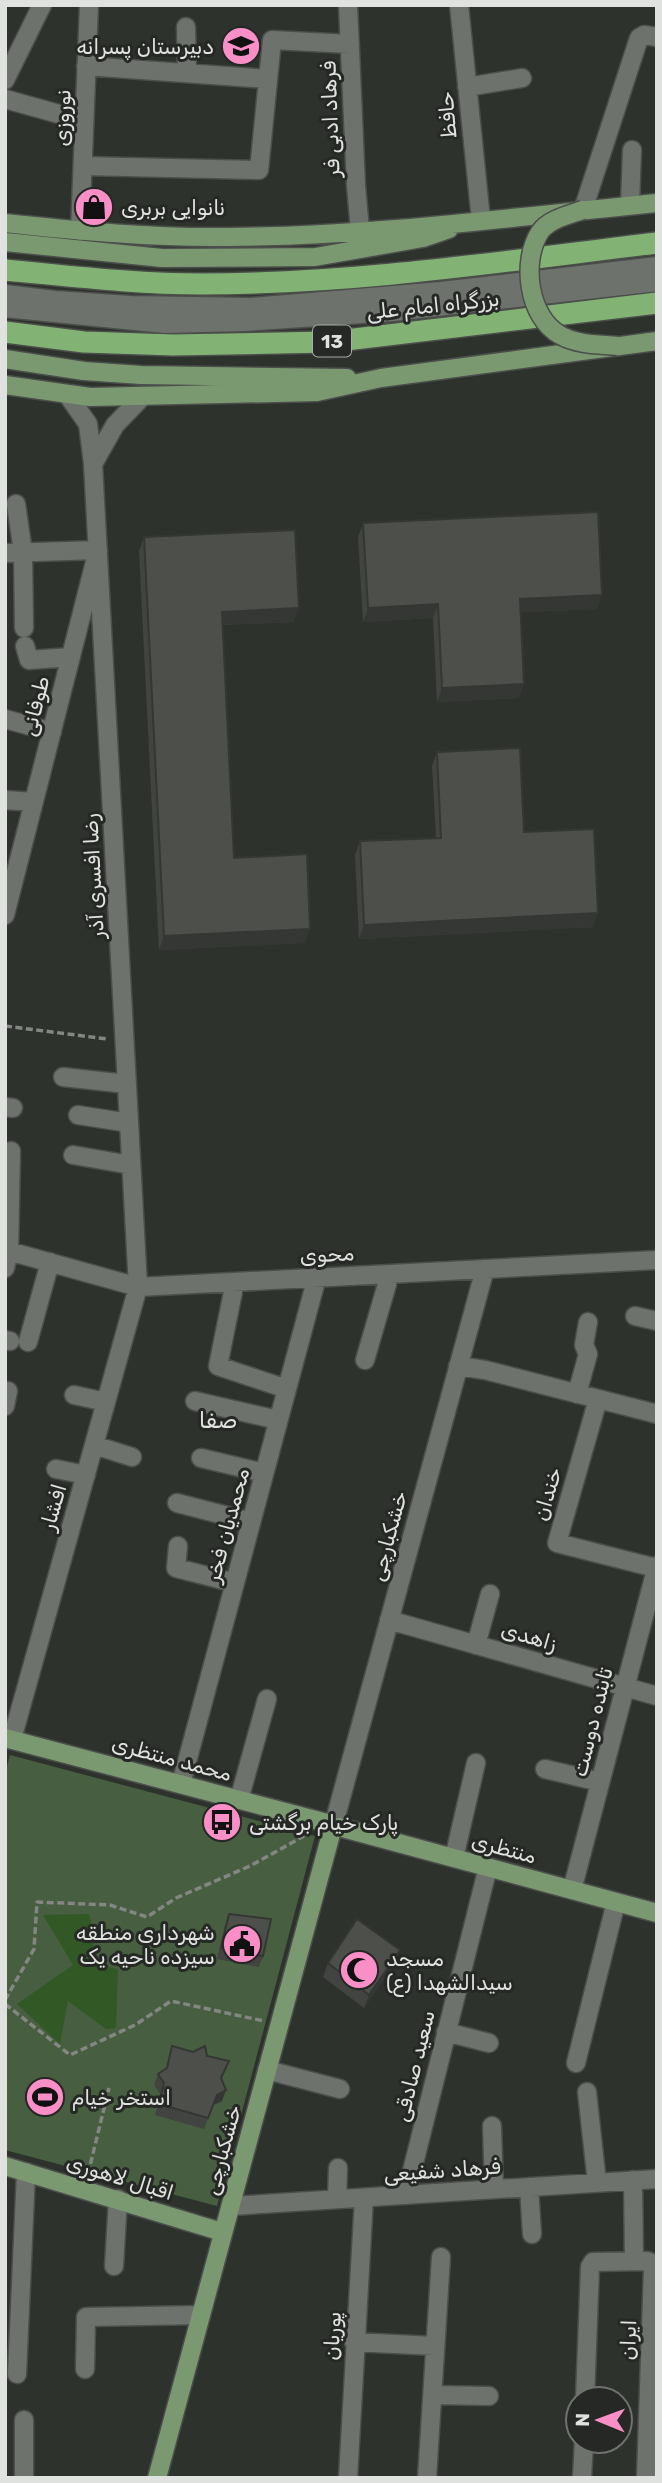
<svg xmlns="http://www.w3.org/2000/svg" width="662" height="2483" font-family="Rubik,'Noto Sans Arabic',sans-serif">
<rect width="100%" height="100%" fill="#2e322d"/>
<!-- green -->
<path fill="#475f40" d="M 10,1755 L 315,1836 L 217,2206 L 5,2150 L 5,1774 Z"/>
<!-- water -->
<path fill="#325826" d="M 89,1914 L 95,1938 L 90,1963 L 118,1969 L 116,2028 L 106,2029 L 68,2001 L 60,2044 L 17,2004 L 73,1965 L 43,1915 Z"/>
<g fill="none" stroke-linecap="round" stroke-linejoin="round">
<!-- minor casing -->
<g stroke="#4b4e4a" stroke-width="21">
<path id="minor" d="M 348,5 L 356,186 L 360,230
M 459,5 L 481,220
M 186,27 L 187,72
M 86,66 L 268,79
M 5,80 L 42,5
M 467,87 L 522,78
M 5,99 L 84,121
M 83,166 L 259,170 L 272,40 L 350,44
M 630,205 L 632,150
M 583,210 L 639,38 L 644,35 L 657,37
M 80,231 L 89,5
M 5,294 L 55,300 L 130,305 L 251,307 L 441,291 L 657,266
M 5,308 L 165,324 L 244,322 L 393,312 L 657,282
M 67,394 L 88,424 L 93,464 L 115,425 L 143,396
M 16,504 L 23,552 L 24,628
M 5,553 L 98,550 L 5,915
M 25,646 L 29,660 L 71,657
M 5,719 L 52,732
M 5,800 L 34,802
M 63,1077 L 127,1084
M 5,1107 L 13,1108
M 78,1115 L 129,1123
M 73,1155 L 131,1165
M 5,1250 L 138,1287 L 657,1260
M 5,1268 L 9,1251 L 11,1151
M 235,1282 L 218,1366 L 287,1389
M 635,1316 L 657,1321
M 5,1340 L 10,1341
M 28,1342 L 50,1262
M 365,1360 L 390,1274
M 458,1366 L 485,1370 L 657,1414
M 577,1394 L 588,1354 L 584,1345 L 588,1322
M 74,1395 L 106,1402
M 598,1399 L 557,1543 L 656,1568
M 195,1401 L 278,1420
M 5,1406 L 8,1391
M 94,1445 L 132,1457
M 201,1458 L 264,1473
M 56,1469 L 86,1475
M 177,1503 L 251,1522
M 178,1546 L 176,1568 L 235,1583
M 389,1620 L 657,1696
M 476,1645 L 490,1594
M 12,1739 L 138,1287 L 93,464
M 545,1769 L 600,1782
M 181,1784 L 317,1277
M 239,1800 L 267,1699
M 336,1816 L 485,1269
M 454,1858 L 476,1763
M 572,1890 L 657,1566
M 446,2032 L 489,2043
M 576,2063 L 616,1902
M 267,2070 L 340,2089
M 587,2092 L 597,2183
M 492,2126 L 494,2189
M 633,2180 L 634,2261
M 529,2187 L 532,2234
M 406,2195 L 488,1867
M 337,2199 L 338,2168
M 231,2206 L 657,2179
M 114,2266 L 118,2199
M 354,2342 L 435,2346
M 85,2369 L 86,2317 L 201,2315
M 17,2374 L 26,2172
M 433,2395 L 489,2396
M 585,2399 L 590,2267 L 593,2262 L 647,2261 L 652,2263 L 653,2269 L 646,2478
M 24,2420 L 24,2478
M 348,2478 L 364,2198
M 427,2478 L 441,2257
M 582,2478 L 584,2441"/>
</g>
<!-- major casing -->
<g stroke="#4b4e4a" stroke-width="21">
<path id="major" d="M 5,223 C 79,231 153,238 228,237 C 371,236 514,217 657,203
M 5,242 L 162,258 L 315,257 L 423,238 L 449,229
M 5,359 L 84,371 L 141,375 L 347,378
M 5,385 L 90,397 L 317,392 L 381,378 L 657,341
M 5,1738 L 327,1823
M 339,1827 L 657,1913
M 5,2166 L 222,2232
M 157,2478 L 331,1834"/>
</g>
<!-- highway casing -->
<g stroke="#4b4e4a" stroke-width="24">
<path id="highway" d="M 5,270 C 70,276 136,284 201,284 C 354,284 506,261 657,243
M 5,332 L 84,342 L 173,345 L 329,342 L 657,303"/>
</g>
<!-- path -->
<path stroke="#838682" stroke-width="3.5" stroke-dasharray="7 3.5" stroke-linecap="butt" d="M 5,1026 L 107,1039
M 5,2000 L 34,1949 L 37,1902 L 110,1905 L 147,1917 L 176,1898 L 250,1866 L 304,1836
M 5,2004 L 70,2055 L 135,2025 L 171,2001 L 264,2021
M 88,2174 L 109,2088"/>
<!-- minor -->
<use href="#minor" stroke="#6e726d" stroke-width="18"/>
<!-- major -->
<use href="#major" stroke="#7b9971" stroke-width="18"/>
<!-- highway -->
<use href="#highway" stroke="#83b374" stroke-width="21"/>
<!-- major-bridge casing -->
<g stroke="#4b4e4a" stroke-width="21" stroke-linecap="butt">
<path id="major-bridge" d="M 583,210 C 569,215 549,219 540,232 C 521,261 528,317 560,335 C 578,345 598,344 618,346"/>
</g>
<!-- major-bridge -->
<use href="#major-bridge" stroke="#7b9971" stroke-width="18"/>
</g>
<!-- wall -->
<path fill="#414440" d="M 363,523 L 597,609 L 520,612 L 519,698 L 437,702 L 433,618 L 363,622 L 358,537 Z
M 144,537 L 294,622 L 223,625 L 234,858 L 305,943 L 159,950 L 139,551 Z
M 437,752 L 524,832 L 593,927 L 359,939 L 355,855 L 360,841 L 436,838 L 432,766 Z
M 229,1914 L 263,1956 L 259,1967 L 217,1959 L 225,1925 Z
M 400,1950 L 394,1964 L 364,2008 L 323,1977 L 328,1963 Z
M 172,2046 L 207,2056 L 222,2079 L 222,2101 L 213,2105 L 204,2129 L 155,2115 L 160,2094 L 154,2085 L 158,2074 L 166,2069 Z"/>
<!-- shaded-wall -->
<path fill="#353734" d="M 602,595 L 597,609 L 515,613 L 520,599 Z
M 438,604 L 433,618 L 363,622 L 368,608 Z
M 299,608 L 294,622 L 217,625 L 222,612 Z
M 524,684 L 519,698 L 437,702 L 442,688 Z
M 598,913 L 593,927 L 359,939 L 364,925 Z
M 310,929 L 305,943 L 159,950 L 164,936 Z
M 400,1950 L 394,1964 L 364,2008 L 369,1995 Z
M 226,2090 L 222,2101 L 213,2105 L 204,2129 L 217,2095 Z"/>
<!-- building -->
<path fill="#4c4f4a" stroke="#353734" stroke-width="2" d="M 598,512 L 602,595 L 520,599 L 524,684 L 442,688 L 438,604 L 368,608 L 363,523 Z
M 295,530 L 299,608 L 222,612 L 234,858 L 307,854 L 310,929 L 164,936 L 144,537 Z
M 520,748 L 524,832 L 594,829 L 598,913 L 364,925 L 360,841 L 441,838 L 437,752 Z
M 229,1914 L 271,1919 L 263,1956 L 221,1948 Z
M 357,1919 L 400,1950 L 369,1995 L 328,1963 Z
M 172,2046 L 193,2052 L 205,2046 L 207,2056 L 229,2061 L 221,2078 L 226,2090 L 217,2095 L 208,2118 L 159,2104 L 164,2083 L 158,2074 L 167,2068 Z"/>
<!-- icons -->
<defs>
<g id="school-disc" transform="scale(2.0125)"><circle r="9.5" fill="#fa8fc7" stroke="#252824"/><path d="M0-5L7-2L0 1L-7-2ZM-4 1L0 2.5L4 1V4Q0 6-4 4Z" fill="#111"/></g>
<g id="shop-disc" transform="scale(2.0125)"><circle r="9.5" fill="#fa8fc7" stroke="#252824"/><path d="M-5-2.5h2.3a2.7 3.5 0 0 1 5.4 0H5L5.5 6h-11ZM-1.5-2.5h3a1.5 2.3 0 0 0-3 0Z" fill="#111"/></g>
<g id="bus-disc" transform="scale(2.0125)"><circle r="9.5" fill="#fa8fc7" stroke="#252824"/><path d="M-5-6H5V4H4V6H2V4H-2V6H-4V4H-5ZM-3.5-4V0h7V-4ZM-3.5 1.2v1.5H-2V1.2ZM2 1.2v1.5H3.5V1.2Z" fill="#111"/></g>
<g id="civic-disc" transform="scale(2.0125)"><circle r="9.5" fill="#fa8fc7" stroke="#252824"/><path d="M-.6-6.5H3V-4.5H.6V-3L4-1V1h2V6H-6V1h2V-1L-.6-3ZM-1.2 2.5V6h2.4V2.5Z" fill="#111"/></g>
<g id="mosque-disc" transform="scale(2.0125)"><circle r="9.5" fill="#fa8fc7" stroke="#252824"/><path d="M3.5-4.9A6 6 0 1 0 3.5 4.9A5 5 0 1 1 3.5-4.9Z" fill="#111"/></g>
<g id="stadium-disc" transform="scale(2.0125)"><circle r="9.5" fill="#fa8fc7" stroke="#252824"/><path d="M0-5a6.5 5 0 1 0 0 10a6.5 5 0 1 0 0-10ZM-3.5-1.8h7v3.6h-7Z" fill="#111"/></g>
</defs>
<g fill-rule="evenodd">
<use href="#school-disc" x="241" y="46"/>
<use href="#shop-disc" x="94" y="207"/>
<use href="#bus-disc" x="222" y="1822"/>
<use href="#civic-disc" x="242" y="1944"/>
<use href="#mosque-disc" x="359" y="1970"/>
<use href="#stadium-disc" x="45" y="2097"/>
</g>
<g text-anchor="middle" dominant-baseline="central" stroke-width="6" stroke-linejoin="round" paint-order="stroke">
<!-- shield labels -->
<rect fill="#252824" stroke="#a8aaa7" stroke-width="2" x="313" y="325.5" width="38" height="31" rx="5"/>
<g font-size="19" font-weight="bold" fill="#e0e2df">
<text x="332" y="341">13</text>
</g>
<!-- poi labels -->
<g font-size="21" fill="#e0e2df" stroke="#252824" text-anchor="start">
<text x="214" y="46" text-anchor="end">دبیرستان پسرانه</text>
<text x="121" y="207">نانوایی بربری</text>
<text x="249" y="1822">پارک خیام برگشتی</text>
<text x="215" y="1932" text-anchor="end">شهرداری منطقه<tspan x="215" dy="24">سیزده ناحیه یک</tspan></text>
<text x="386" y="1958">مسجد<tspan x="386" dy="24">سیدالشهدا (ع)</tspan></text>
<text x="72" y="2097">استخر خیام</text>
</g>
<!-- street labels -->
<g font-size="21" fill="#e0e2df" stroke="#252824">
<text transform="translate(447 115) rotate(-95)">حافظ</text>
<text transform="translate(62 118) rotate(-88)">نوروزی</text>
<text transform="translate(330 119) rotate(-92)">فرهاد ادبی فر</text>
<text transform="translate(433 305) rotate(-6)">بزرگراه امام علی</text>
<text transform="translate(35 706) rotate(-76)">طوفانی</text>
<text transform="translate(93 876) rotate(-93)">رضا افسری آذر</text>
<text transform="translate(327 1254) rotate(-3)">محوی</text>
<text transform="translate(547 1494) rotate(-74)">خندان</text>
<text transform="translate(53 1507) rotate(-74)">افشار</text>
<text transform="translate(227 1525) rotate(-75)">محمدیان فخر</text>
<text transform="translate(388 1536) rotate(-75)">خشکبارچی</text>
<text transform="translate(529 1636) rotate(16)">زاهدی</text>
<text transform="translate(592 1722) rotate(-76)">تابنده دوست</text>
<text transform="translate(172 1758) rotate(15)">محمد منتظری</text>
<text transform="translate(504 1848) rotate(15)">منتظری</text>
<text transform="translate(414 2066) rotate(-76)">سعید صادقی</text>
<text transform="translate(222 2150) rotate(-75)">خشکبارچی</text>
<text transform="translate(442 2170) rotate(-4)">فرهاد شفیعی</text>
<text transform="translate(120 2177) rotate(17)">اقبال لاهوری</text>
<text transform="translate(332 2336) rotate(-87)">پوریان</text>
<text transform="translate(628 2340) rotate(-88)">ایران</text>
</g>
<!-- neighbourhood labels -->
<g font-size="23" fill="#e0e2df" stroke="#252824">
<text x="218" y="1420">صفا</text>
</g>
</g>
<!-- border -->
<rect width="662" height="2483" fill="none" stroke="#e0e2df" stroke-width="14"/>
<!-- north arrow -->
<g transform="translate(599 2420) rotate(271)"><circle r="33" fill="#252824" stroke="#70726f" stroke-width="2"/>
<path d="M0-5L12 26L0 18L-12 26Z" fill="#fa8fc7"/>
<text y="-10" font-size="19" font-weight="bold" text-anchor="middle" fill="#e0e2df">N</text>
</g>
</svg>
